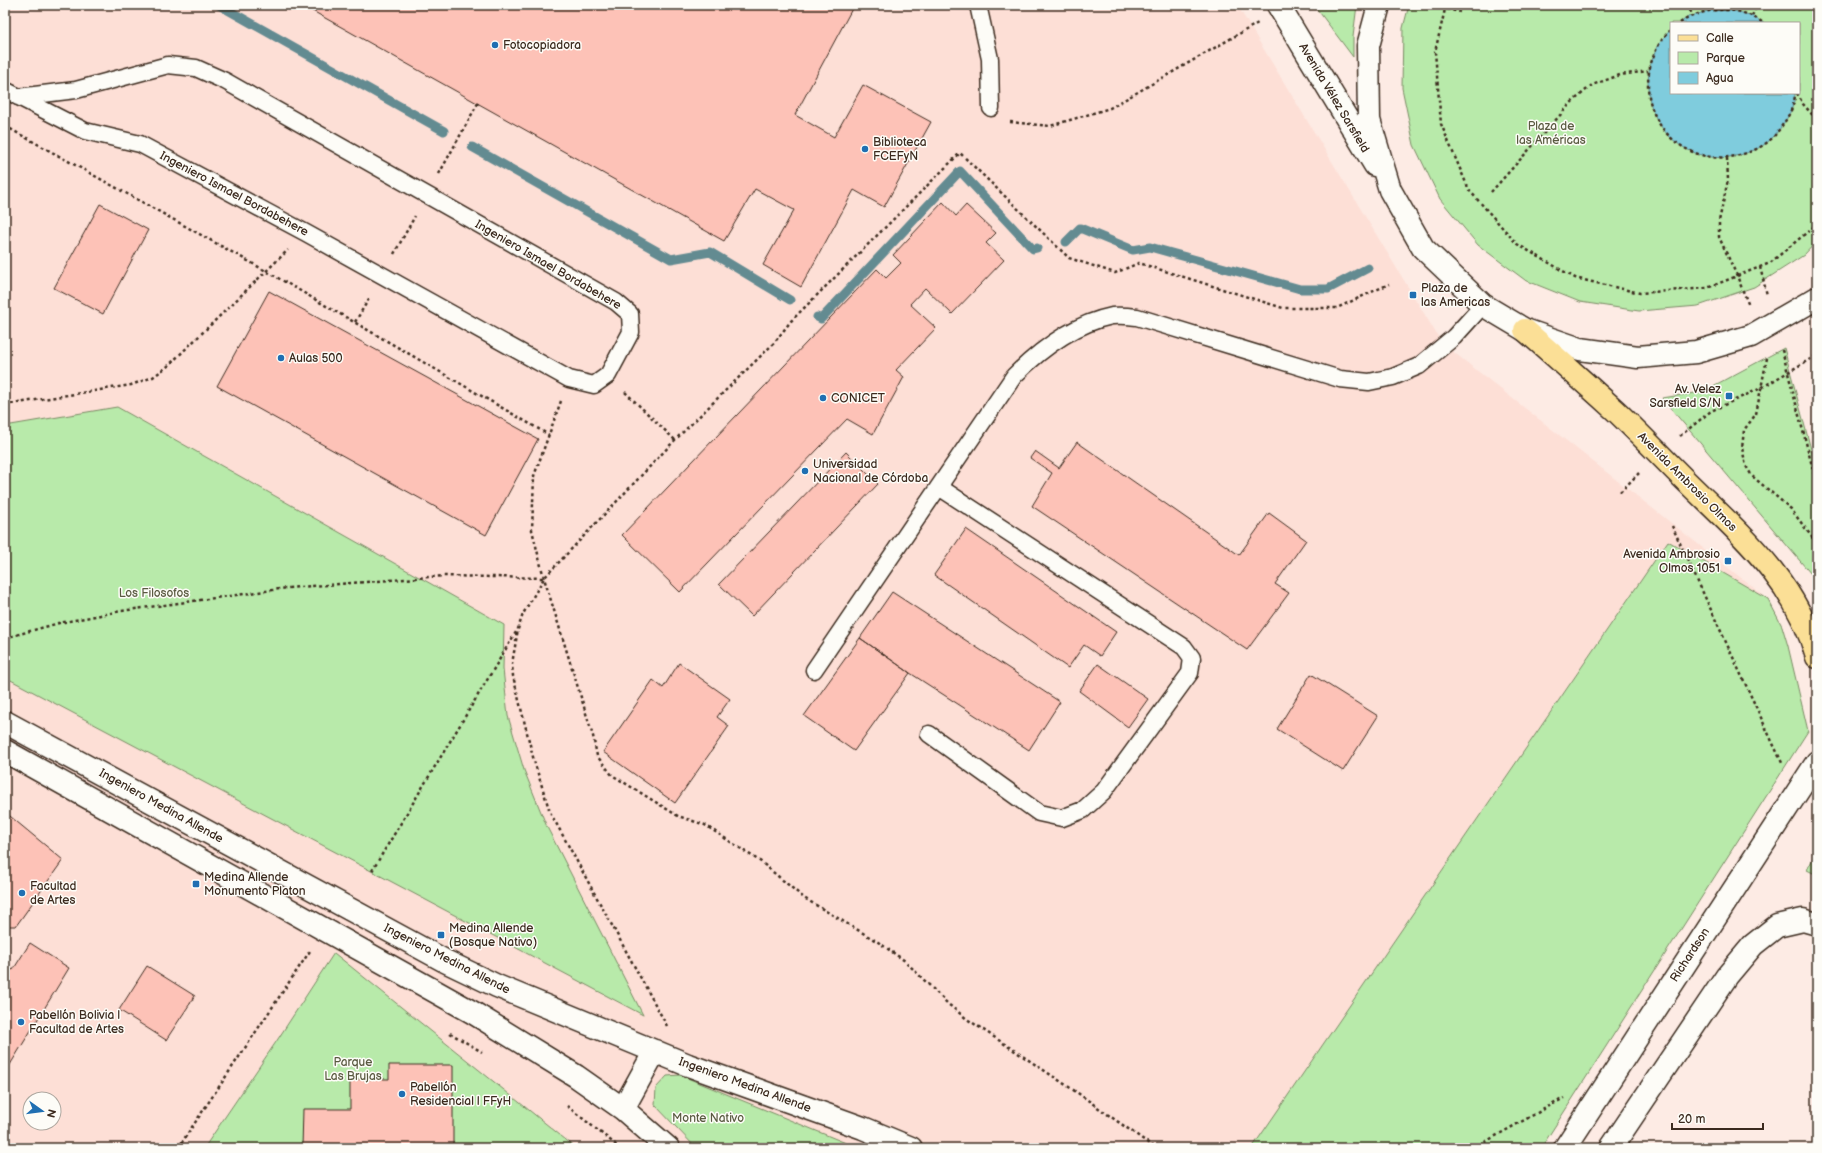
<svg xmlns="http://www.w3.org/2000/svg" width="1822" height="1153" font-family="'Balsamiq Sans',sans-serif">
<rect width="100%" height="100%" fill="#fdebe4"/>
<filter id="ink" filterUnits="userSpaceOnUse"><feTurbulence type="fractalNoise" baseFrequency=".025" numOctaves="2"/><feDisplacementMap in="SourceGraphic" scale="8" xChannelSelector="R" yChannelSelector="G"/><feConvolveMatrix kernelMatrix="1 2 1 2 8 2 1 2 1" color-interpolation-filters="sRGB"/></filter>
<g filter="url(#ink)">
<!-- built -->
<path fill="#fddfd6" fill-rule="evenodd" d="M 5,5 L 1237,5 L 1442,343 L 1768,599 L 1782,626 L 1788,646 L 1808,731 L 1541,1148 L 5,1148 ZM 30,1099 L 54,1099 L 54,1123 L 30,1123 Z"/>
<!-- green -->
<path fill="#b8eaaa" stroke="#7a8a64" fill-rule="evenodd" d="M 1314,5 L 1357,5 L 1353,37 L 1353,57 Z
M 1409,5 L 1817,5 L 1817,241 L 1804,255 L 1754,287 L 1698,306 L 1639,311 L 1580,302 L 1525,280 L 1478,245 L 1440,199 L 1414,145 L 1402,88 L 1403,28 ZM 1671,23 L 1799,23 L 1799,93 L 1671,93 Z
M 1784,348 L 1817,472 L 1817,581 L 1662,398 L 1702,392 Z
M 117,407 L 504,625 L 503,669 L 508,716 L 524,770 L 547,827 L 643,1015 L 5,677 L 5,426 Z
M 1668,541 L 1768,599 L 1782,626 L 1788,646 L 1808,731 L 1541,1148 L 1252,1148 Z
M 1817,851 L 1817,875 L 1807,870 Z
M 334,953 L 576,1148 L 204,1148 L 276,1042 Z
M 680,1075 L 858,1148 L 696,1148 L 655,1105 L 656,1088 L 667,1076 Z"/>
<!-- water -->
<path fill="#7fccdd" stroke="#648b91" d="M 1711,10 C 1730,10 1748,11 1763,23 L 1680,23 L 1688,17 Z
M 1671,30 L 1671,93 L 1795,93 C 1795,107 1786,121 1778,131 C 1770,143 1757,150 1743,154 C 1685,172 1633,118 1652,60 C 1656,49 1662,37 1671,30 Z"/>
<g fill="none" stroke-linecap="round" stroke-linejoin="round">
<!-- stream -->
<path stroke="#648b91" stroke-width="9" d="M 219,5 L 444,131
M 472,147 L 671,259 L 710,252 L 790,300
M 1066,242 L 1080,228 L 1133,250 L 1150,247 L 1300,289 L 1328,289 L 1368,268
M 817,317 L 821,319 L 960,171 L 1033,249 L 1037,248"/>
</g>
<!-- building -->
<path fill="#fdc2b7" stroke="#3b2a1e" d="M 311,5 L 854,5 L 795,115 L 834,137 L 863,85 L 931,122 L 884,207 L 854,190 L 801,287 L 763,265 L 794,210 L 755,189 L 724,241 L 309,9 Z
M 943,202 L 956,216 L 966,205 L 996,233 L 986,243 L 1004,260 L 952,314 L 925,288 L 910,304 L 936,328 L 896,370 L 904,377 L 873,434 L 847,419 L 680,592 L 622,535 L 877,269 L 886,278 L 901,263 L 893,255 Z
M 100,204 L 148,230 L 103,314 L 54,288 Z
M 269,291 L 538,439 L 486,535 L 217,386 Z
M 1077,442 L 1239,555 L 1269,513 L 1306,540 L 1275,584 L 1289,593 L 1247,650 L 1032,506 L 1052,473 L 1030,458 L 1035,451 L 1059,468 Z
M 846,452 L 878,484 L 752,616 L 719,584 Z
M 966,529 L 1116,632 L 1100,656 L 1084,645 L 1068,668 L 934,575 Z
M 892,592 L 1060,702 L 1029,750 L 910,673 L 860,638 Z
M 860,638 L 910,673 L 854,751 L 804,716 Z
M 679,663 L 730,699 L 717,717 L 729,726 L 675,803 L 603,752 L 653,680 L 663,688 Z
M 1098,664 L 1148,699 L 1128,727 L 1079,691 Z
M 1311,674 L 1378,716 L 1343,771 L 1277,729 Z
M 5,812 L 63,860 L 16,926 L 5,926 Z
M 30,943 L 69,968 L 5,1073 L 5,966 L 13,970 Z
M 147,966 L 195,996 L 166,1040 L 119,1010 Z
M 389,1065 L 453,1065 L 453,1148 L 302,1148 L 303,1109 L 350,1109 L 350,1079 L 389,1079 Z"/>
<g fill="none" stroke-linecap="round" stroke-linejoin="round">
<!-- service casing -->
<g stroke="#3b2a1e" stroke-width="19">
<path id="service" d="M 978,5 L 990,59 L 991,108
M 5,90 L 85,131 L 140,144 L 306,233 L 569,379 L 594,385 L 608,375 L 631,332 L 630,314 L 616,302 L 225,81 L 196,68 L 168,65 L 76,90 L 18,97
M 814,670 L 1014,376 C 1041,349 1073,324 1112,316 C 1120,315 1129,316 1137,317 L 1340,379 L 1369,382 L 1393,377 L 1419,366 L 1454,337 L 1483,305
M 929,734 L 1039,813 L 1062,818 L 1083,810 L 1104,791 L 1190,673 L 1192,658 L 1184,647 L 939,487"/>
</g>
<!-- minor casing -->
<g stroke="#3b2a1e" stroke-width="25">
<path id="minor" d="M 5,722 L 445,961 L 497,986 L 688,1065 L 863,1128 L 911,1148
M 5,751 L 472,1012 L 576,1076 L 623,1109 L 668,1148
M 623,1109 L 655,1051
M 1565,1148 L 1817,762
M 1611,1148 L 1727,976 L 1753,945 L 1777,926 L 1803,920 L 1817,924"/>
</g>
<!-- secondary casing -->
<g stroke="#3b2a1e" stroke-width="25">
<path id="secondary" d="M 1278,5 L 1375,165
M 1379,5 L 1368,46 L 1369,120 L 1390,190 L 1423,248 L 1483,305 L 1525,330 L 1580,349 L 1638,357 L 1696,352 L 1751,336 L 1817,298"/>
</g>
<!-- primary casing -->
<g stroke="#3b2a1e" stroke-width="25">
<path id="primary" d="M 1525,330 C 1556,357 1586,384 1616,411 C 1640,434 1663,458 1687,482 C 1741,535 1796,581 1817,657"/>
</g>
<!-- path -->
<path stroke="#3b2a1e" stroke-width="2.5" stroke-dasharray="3 3" stroke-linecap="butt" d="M 1429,5 L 1460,12
M 1446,5 L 1435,52 L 1441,124 L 1469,190 L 1517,244 L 1575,278 L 1640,293 L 1707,288 L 1770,263 L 1817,224
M 1687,5 L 1693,16
M 1752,16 L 1757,5
M 1680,23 C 1704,6 1740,5 1763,23
M 1671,30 C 1662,37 1656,49 1652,60 C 1633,118 1685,172 1743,154 C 1757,150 1770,143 1778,131 C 1786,121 1795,107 1795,93
M 1797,93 L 1803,104 L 1817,120
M 1010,122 L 1050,126 L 1110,108 L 1258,23
M 5,126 L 266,271 L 549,435
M 1727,158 L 1728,180 L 1719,221 L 1719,237 L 1737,276 L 1749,306
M 439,174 L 478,103
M 1491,192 L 1571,103 L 1592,85 L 1620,75 L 1648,71
M 394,254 L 415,216
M 1760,267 L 1767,295
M 355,322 L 370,297
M 1782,350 L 1817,485
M 1767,358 L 1756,414 L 1744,430 L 1742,448 L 1746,466 L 1752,476 L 1791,509 L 1817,544
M 625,392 L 675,440
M 561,401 L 534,476 L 532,530 L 544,578 L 593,736 L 597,756 L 612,775 L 678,816 L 705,825 L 761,862 L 804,898 L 878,942 L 905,961 L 948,1004 L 967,1019 L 1072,1089 L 1155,1148
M 5,405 L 131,385 L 153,377 L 168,366 L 288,250
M 1680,436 L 1711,411 L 1761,388 L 1817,355
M 1620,492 L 1639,473
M 1672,526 L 1783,765
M 5,638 L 59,623 L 121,611 L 287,588 L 443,576 L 544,578
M 372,871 L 516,632
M 667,1026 L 550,812 L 534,761 L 513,676 L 512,664 L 518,629 L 523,614 L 544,578 L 675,440 L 774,343 L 791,321 L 960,153 L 1069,258 L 1115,273 L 1139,263 L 1283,308 L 1337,308 L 1389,284
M 450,1033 L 482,1052
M 567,1106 L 620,1148
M 178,1148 L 310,951
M 1474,1148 L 1564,1098"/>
<!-- service -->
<use href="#service" stroke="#fdfcf7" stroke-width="16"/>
<!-- minor -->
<use href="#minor" stroke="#fdfcf7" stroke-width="22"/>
<!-- secondary -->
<use href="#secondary" stroke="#fdfcf7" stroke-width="22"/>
<!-- primary -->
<use href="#primary" stroke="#fbdf96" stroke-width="22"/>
</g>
</g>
<!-- markers -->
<g fill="#1f6fb2" stroke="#fdfcf7" stroke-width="1.5">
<circle cx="495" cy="45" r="4"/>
<circle cx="865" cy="149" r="4"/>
<rect x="1409" y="291" width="8" height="8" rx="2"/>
<circle cx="281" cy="358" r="4"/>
<rect x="1725" y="392" width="8" height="8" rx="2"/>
<circle cx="823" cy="398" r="4"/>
<circle cx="805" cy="471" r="4"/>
<rect x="1724" y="557" width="8" height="8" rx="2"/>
<rect x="192" y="880" width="8" height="8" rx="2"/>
<circle cx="22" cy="893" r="4"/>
<rect x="437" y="931" width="8" height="8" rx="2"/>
<circle cx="21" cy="1022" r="4"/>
<circle cx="402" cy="1094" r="4"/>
</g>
<g text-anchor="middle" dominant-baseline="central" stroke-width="3" stroke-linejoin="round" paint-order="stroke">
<!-- poi labels -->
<g font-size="12" fill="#3b2a1e" stroke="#fdfcf7" text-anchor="start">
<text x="503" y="45">Fotocopiadora</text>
<text x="873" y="142">Biblioteca<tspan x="873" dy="14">FCEFyN</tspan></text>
<text x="1421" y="288">Plaza de<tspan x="1421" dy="14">las Americas</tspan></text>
<text x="289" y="358">Aulas 500</text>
<text x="1721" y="389" text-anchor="end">Av. Velez<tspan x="1721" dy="14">Sarsfield S/N</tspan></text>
<text x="831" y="398">CONICET</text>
<text x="813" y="464">Universidad<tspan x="813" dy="14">Nacional de Córdoba</tspan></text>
<text x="1720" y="554" text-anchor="end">Avenida Ambrosio<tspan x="1720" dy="14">Olmos 1051</tspan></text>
<text x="204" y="877">Medina Allende<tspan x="204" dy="14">Monumento Platon</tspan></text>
<text x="30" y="886">Facultad<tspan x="30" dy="14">de Artes</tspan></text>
<text x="449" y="928">Medina Allende<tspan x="449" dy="14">(Bosque Nativo)</tspan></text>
<text x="29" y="1015">Pabellón Bolivia |<tspan x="29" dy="14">Facultad de Artes</tspan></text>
<text x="410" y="1087">Pabellón<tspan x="410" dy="14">Residencial | FFyH</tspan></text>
</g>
<!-- street labels -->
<g font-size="12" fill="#3b2a1e" stroke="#fdfcf7">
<text transform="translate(1334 98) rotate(59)">Avenida Vélez Sarsfield</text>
<text transform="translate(234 194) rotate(28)">Ingeniero Ismael Bordabehere</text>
<text transform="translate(548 265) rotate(30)">Ingeniero Ismael Bordabehere</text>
<text transform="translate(1687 482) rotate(45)">Avenida Ambrosio Olmos</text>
<text transform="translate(161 806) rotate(29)">Ingeniero Medina Allende</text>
<text transform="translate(1690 955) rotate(-57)">Richardson</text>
<text transform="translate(447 959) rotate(27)">Ingeniero Medina Allende</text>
<text transform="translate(745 1085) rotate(20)">Ingeniero Medina Allende</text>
</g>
<!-- park labels -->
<g font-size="12" fill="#5a5a41" stroke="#fdfcf7">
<text x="1551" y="126">Plaza de<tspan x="1551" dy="14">las Américas</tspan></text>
<text x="154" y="593">Los Filosofos</text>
<text x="353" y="1062">Parque<tspan x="353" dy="14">Las Brujas</tspan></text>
<text x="708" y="1118">Monte Nativo</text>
</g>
</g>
<!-- margin -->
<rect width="1822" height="1153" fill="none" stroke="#fdfcf7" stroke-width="20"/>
<rect x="10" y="10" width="1802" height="1133" fill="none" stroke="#3b2a1e" stroke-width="1.5" filter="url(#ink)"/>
<!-- legend -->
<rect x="1670" y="22" width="130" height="72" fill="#fdfcf7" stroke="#afa8a0"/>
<rect x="1678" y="35" width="20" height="6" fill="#fbdf96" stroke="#afa8a0"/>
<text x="1706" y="42" font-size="12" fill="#3b2a1e">Calle</text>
<rect x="1678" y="52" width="20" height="12" fill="#b8eaaa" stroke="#afa8a0"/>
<text x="1706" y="62" font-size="12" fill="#3b2a1e">Parque</text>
<rect x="1678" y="72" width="20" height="12" fill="#7fccdd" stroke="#afa8a0"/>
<text x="1706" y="82" font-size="12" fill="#3b2a1e">Agua</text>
<!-- north arrow -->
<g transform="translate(42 1111) rotate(104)"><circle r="19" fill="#fdfcf7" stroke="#afa8a0"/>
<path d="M0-3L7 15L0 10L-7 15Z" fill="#1f6fb2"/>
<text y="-6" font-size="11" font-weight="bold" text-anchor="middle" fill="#3b2a1e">N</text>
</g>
<!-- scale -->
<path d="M1672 1123v6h91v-6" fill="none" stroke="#3b2a1e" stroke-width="2"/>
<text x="1678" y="1123" font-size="12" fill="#3b2a1e" stroke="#fdfcf7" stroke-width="3" paint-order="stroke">20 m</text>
</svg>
